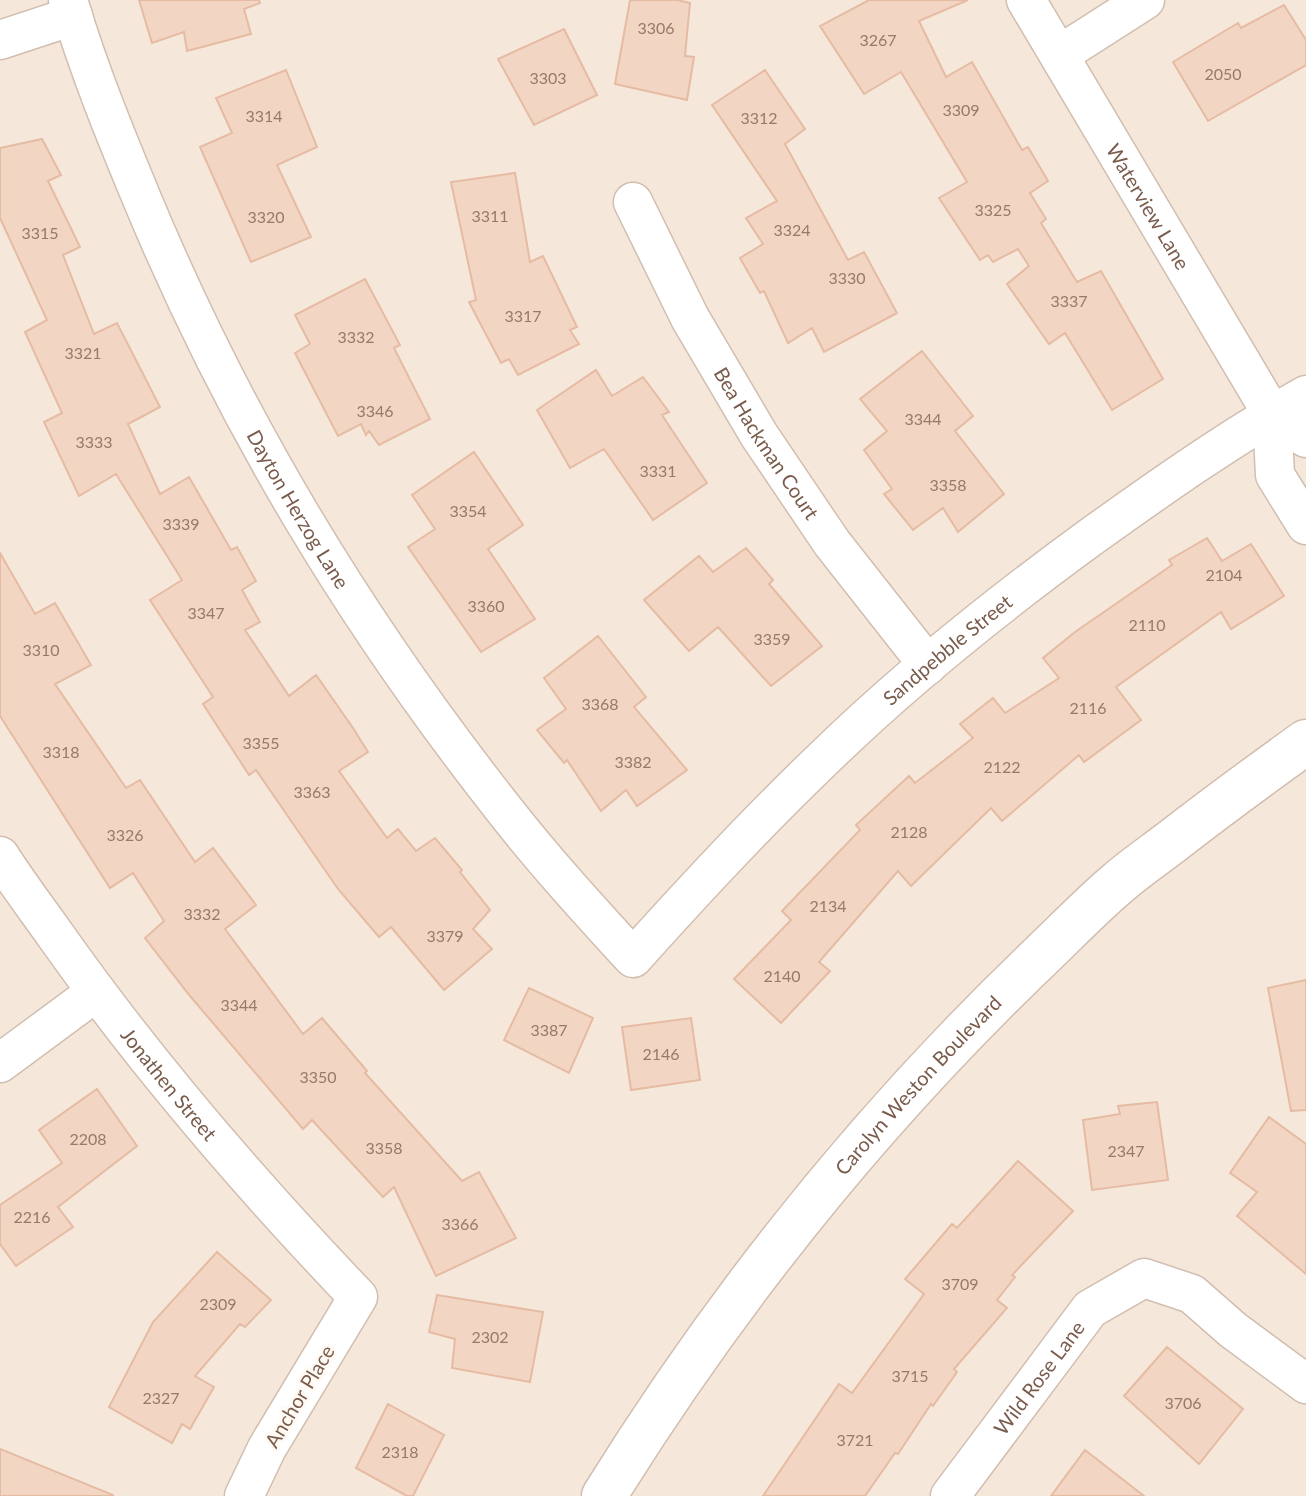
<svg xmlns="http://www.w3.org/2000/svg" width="1306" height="1496" font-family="Lato,sans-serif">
<rect width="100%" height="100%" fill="#fdf6ec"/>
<!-- residential -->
<path fill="#f5e8da" d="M 0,0 L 1306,0 L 1306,1496 L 0,1496 Z"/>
<!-- building -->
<path fill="#f3d5c3" stroke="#e6bba3" stroke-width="2" d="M 139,0 L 259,0 L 260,3 L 244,9 L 251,34 L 187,51 L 184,32 L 152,43 Z
M 630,0 L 677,0 L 690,3 L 685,56 L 694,57 L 687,100 L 615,84 Z
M 869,0 L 968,0 L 919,21 L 946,77 L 972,62 L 1022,150 L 1028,147 L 1048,181 L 1030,193 L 1046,219 L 1041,223 L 1077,282 L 1101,271 L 1163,379 L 1112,410 L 1065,333 L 1049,344 L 1007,284 L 1029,266 L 1018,249 L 993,262 L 988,255 L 980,260 L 939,198 L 967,182 L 901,72 L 864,94 L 820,26 Z
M 1284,5 L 1306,40 L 1306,65 L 1208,121 L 1173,62 L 1238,23 L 1241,28 Z
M 564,29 L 597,95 L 534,125 L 498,59 Z
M 286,70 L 317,147 L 277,165 L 311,237 L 251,262 L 200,147 L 232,133 L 216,98 Z
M 765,70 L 805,129 L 785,144 L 848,260 L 864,252 L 897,313 L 824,352 L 812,328 L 788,343 L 764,291 L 760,293 L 740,258 L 763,244 L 746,218 L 777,201 L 712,105 Z
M 42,139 L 61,175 L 48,181 L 80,247 L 63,255 L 94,334 L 117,323 L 160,407 L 128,424 L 160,494 L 189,477 L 231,550 L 237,547 L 256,581 L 242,590 L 260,622 L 245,630 L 289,696 L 316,675 L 353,728 L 368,752 L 339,771 L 387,838 L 398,829 L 416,851 L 435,838 L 462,870 L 460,872 L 490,910 L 473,929 L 492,949 L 444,990 L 391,927 L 379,937 L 338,889 L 256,770 L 249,775 L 203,704 L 213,697 L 150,600 L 182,580 L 116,474 L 79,496 L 44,422 L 62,413 L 25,332 L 47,320 L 0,218 L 0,148 Z
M 515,173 L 530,262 L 543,256 L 577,327 L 570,330 L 579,344 L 518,375 L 509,359 L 501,363 L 469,302 L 476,300 L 451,182 Z
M 365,279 L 400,345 L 394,348 L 430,419 L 379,445 L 369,431 L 366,435 L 361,424 L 338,436 L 295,353 L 310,344 L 295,315 Z
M 922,351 L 973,416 L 955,431 L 1004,494 L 958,532 L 943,508 L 913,530 L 884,494 L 892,489 L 864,450 L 887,431 L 860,399 Z
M 596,370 L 612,396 L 643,377 L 669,412 L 662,415 L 707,483 L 653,520 L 604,449 L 570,468 L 537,410 Z
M 474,452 L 523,525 L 488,549 L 535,619 L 481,652 L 408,547 L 435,529 L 412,495 Z
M 1207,538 L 1222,561 L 1251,544 L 1284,596 L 1231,629 L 1221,612 L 1116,687 L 1141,720 L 1084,762 L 1079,755 L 1002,821 L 991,808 L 911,886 L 898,871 L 819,962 L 830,971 L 781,1023 L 734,979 L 791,920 L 782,911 L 860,830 L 856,825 L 909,776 L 915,783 L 973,738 L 960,724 L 993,698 L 1005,713 L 1059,678 L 1043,658 L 1075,632 L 1172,565 L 1169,560 Z
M 746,548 L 773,580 L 769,584 L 822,646 L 771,686 L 718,627 L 689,651 L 644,600 L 699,556 L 713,572 Z
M 0,553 L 35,614 L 55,603 L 91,665 L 55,684 L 126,788 L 140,780 L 195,862 L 213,848 L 256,905 L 225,929 L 303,1034 L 322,1018 L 367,1071 L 365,1073 L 462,1181 L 479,1172 L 516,1238 L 436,1276 L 394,1187 L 383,1197 L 312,1120 L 303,1129 L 190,996 L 145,938 L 164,921 L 133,873 L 110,888 L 0,716 Z
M 598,636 L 646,697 L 634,707 L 687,770 L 637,806 L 626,790 L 601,811 L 567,760 L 564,763 L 537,730 L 566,709 L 544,678 Z
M 1306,980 L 1306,1110 L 1291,1111 L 1268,988 Z
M 529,988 L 593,1018 L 569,1073 L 504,1040 Z
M 691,1018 L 700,1080 L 631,1090 L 622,1027 Z
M 97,1089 L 137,1146 L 58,1207 L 73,1227 L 16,1266 L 0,1244 L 0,1205 L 62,1163 L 39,1130 Z
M 1157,1102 L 1168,1180 L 1092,1190 L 1083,1120 L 1120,1114 L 1118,1106 Z
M 1269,1117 L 1306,1144 L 1306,1274 L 1237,1216 L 1257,1192 L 1230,1173 Z
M 1018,1161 L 1073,1211 L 1012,1275 L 1015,1277 L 997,1300 L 1007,1308 L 954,1369 L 957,1372 L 933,1406 L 931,1404 L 898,1454 L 895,1453 L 865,1496 L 763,1496 L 839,1384 L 852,1393 L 924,1294 L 905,1279 L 952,1224 L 957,1228 Z
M 217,1252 L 271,1300 L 245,1327 L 240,1324 L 195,1376 L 214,1387 L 190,1429 L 182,1424 L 172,1443 L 109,1407 L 153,1322 Z
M 437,1295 L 543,1312 L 530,1382 L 452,1368 L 455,1339 L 429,1332 Z
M 1167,1347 L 1243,1409 L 1199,1464 L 1124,1396 Z
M 388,1404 L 444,1435 L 413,1496 L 407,1496 L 356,1468 Z
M 0,1449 L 113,1495 L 112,1496 L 0,1496 Z
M 1085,1450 L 1144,1496 L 1051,1496 Z"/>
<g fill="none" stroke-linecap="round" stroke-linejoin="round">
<!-- minor casing -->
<g stroke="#d1beb0" stroke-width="41">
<g id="minor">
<path id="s1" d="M 68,0 C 88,68 115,134 142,199 C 235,423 356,622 506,812 C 546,863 590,911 633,958 C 694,890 756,823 822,760 C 904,680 995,607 1088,539 C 1159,488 1230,438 1306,395"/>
<path id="s2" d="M 1026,0 L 1272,414 L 1306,438"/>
<path d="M 0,40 L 73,16"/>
<path d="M 1059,55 L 1145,0"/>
<path id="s3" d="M 633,202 L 690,318 L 759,435 L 832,543 L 928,665"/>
<path d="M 1272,414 L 1275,475 L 1306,525"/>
<path id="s4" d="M 0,856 C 17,883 37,909 56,936 C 147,1065 249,1183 358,1297 L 267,1448 L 244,1496"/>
<path d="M 0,1063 L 96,992"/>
<path id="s5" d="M 950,1496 L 1090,1309 L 1144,1278 L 1192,1294 L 1233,1330 L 1306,1384"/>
</g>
</g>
<!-- tertiary casing -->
<g stroke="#d1beb0" stroke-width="47">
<g id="tertiary">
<path id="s6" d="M 604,1496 C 727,1298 874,1115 1043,954 C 1068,930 1092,905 1118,883 C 1134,869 1153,856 1170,843 C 1215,808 1260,775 1306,742"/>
</g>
</g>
<!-- minor -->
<use href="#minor" stroke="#fff" stroke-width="38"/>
<!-- tertiary -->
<use href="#tertiary" stroke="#fff" stroke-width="44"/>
</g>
<g text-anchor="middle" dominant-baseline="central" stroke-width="6" stroke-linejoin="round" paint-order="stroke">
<!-- number labels -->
<g font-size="16" fill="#987a6a">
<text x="656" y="27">3306</text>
<text x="878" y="39">3267</text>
<text x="1223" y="73">2050</text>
<text x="548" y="77">3303</text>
<text x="961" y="109">3309</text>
<text x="264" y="115">3314</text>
<text x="759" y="117">3312</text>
<text x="993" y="209">3325</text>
<text x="490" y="215">3311</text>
<text x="266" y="216">3320</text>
<text x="792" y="229">3324</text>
<text x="40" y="232">3315</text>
<text x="847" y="277">3330</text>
<text x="1069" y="300">3337</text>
<text x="523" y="315">3317</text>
<text x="356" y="336">3332</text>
<text x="83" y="352">3321</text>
<text x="375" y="410">3346</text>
<text x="923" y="418">3344</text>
<text x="94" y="441">3333</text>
<text x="658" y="470">3331</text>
<text x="948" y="484">3358</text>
<text x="468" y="510">3354</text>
<text x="181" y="523">3339</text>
<text x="1224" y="574">2104</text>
<text x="486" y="605">3360</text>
<text x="206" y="612">3347</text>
<text x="1147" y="624">2110</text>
<text x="772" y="638">3359</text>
<text x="41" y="649">3310</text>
<text x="600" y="703">3368</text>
<text x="1088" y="707">2116</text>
<text x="261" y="742">3355</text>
<text x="61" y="751">3318</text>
<text x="633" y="761">3382</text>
<text x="1002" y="766">2122</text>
<text x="312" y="791">3363</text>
<text x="909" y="831">2128</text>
<text x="125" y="834">3326</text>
<text x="828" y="905">2134</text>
<text x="202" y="913">3332</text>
<text x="445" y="935">3379</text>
<text x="782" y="975">2140</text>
<text x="239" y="1004">3344</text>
<text x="549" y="1029">3387</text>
<text x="661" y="1053">2146</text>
<text x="318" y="1076">3350</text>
<text x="88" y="1138">2208</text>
<text x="384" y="1147">3358</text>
<text x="1126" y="1150">2347</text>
<text x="32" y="1216">2216</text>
<text x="460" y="1223">3366</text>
<text x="960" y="1283">3709</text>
<text x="218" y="1303">2309</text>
<text x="490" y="1336">2302</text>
<text x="910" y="1375">3715</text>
<text x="161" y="1397">2327</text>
<text x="1183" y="1402">3706</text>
<text x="855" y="1439">3721</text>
<text x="400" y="1451">2318</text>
</g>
<!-- street labels -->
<g font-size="20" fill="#7a5c4d" stroke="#fffaf3">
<text stroke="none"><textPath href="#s2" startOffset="240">Waterview Lane</textPath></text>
<text stroke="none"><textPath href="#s3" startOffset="276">Bea Hackman Court</textPath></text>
<text stroke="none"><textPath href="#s1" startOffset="560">Dayton Herzog Lane</textPath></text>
<text stroke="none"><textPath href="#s1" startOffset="1562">Sandpebble Street</textPath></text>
<text stroke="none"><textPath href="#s4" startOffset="284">Jonathen Street</textPath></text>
<text stroke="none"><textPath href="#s6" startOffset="518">Carolyn Weston Boulevard</textPath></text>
<text stroke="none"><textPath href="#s5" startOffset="148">Wild Rose Lane</textPath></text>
<text transform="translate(299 1396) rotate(-59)">Anchor Place</text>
</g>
</g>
</svg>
